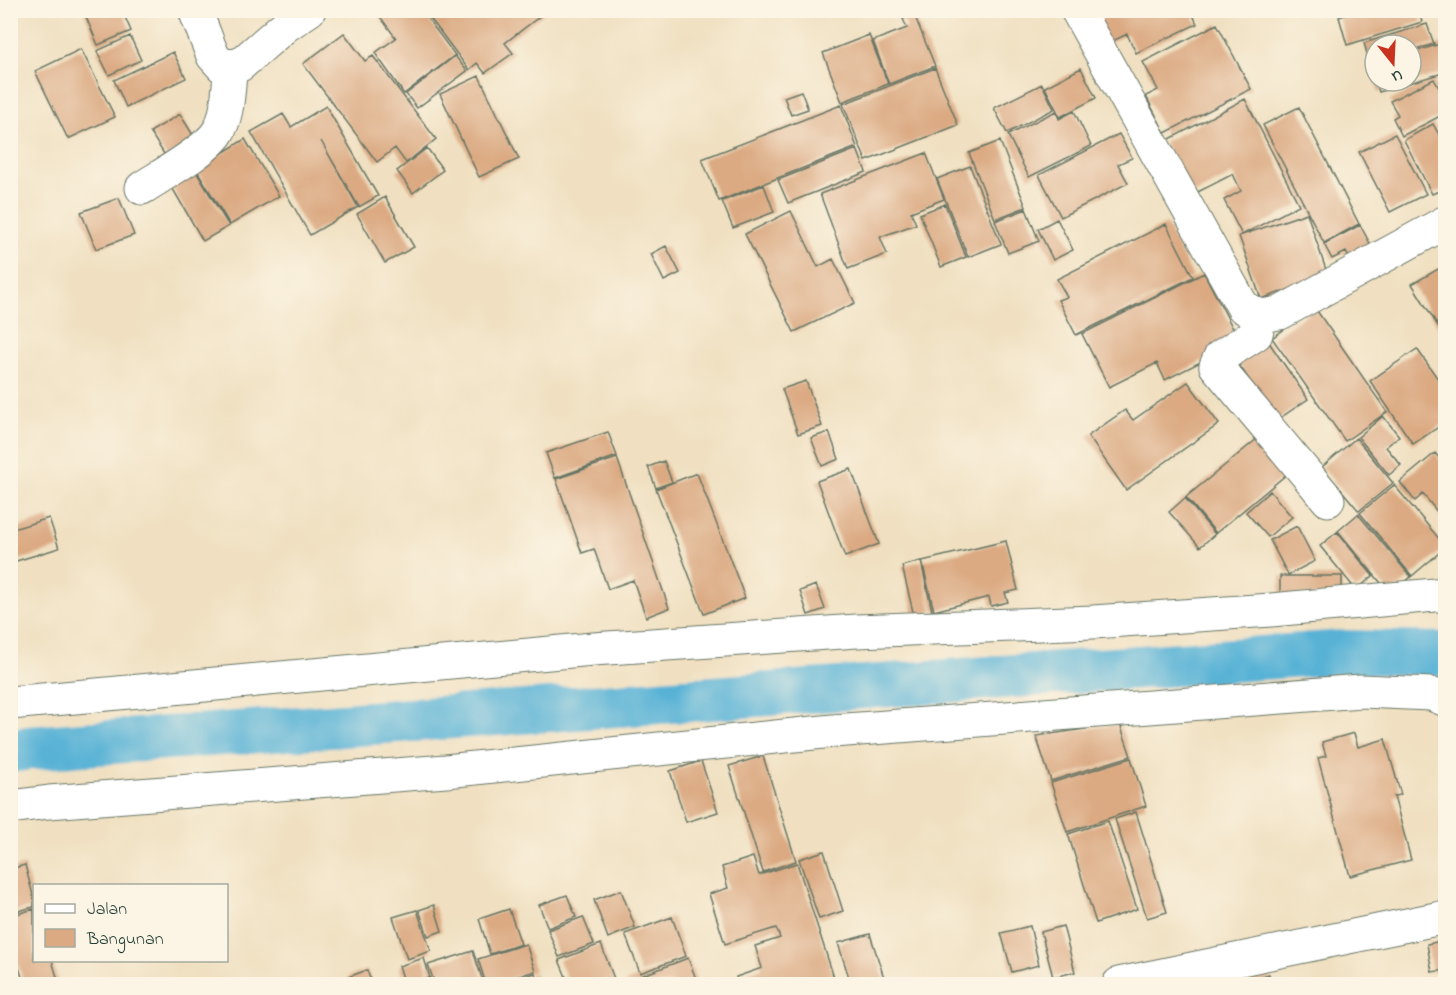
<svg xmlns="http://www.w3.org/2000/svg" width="1456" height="995" font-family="'Indie Flower',sans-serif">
<rect width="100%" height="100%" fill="#fcf5e5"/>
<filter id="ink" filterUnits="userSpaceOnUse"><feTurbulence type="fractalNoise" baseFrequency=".0167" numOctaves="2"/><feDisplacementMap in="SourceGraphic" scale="12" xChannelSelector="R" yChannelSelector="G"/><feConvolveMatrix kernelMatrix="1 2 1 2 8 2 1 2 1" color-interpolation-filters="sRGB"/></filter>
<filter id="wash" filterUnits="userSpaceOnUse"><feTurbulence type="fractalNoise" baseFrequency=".008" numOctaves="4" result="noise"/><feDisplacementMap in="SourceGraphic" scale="24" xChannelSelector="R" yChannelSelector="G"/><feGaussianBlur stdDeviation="1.35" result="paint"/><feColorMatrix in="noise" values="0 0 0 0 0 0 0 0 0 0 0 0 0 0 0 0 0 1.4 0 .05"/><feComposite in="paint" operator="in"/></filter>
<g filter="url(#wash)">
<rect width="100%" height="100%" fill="#f0e0c1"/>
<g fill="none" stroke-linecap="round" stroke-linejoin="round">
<!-- canal -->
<path stroke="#58b2d6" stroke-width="44" d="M 10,751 L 29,748 L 1344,652 L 1446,654"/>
</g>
<g id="blocks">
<!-- building -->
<path fill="#dbaa83" d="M 83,10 L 122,10 L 131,31 L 98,45 Z
M 375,10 L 421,10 L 455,55 L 404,94 L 375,53 L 396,38 Z
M 431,10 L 548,10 L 505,43 L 513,53 L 485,73 L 477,63 L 469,70 L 427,14 Z
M 1081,10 L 1191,10 L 1197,24 L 1136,53 L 1127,34 L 1099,48 Z
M 1362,10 L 1418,10 L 1422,22 L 1347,45 L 1339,17 Z
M 914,14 L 935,66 L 889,84 L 873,41 L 907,28 L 903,19 Z
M 1217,24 L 1251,89 L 1165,133 L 1146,96 L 1158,90 L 1143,62 Z
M 1427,24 L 1434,44 L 1411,51 L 1411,45 L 1375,45 L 1375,61 L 1370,63 L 1364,43 Z
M 344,33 L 365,61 L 373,56 L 436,139 L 406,163 L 395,148 L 377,162 L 303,64 Z
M 869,35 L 888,84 L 842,102 L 823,53 Z
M 130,36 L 141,60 L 109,75 L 97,51 Z
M 1443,43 L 1446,50 L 1446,72 L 1379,92 L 1376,81 L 1411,81 L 1411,53 Z
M 81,49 L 115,117 L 68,139 L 35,71 Z
M 173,52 L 186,78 L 126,107 L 114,80 Z
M 455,56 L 467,71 L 417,108 L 406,94 Z
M 935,68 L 958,125 L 866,161 L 843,104 Z
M 1081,68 L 1096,98 L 1060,117 L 1045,87 Z
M 479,76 L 519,159 L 479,177 L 440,94 Z
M 1434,79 L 1446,101 L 1446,113 L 1402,136 L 1393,118 L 1398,115 L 1390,101 Z
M 1042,84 L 1054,109 L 1007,133 L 994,108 Z
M 801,91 L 808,109 L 791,115 L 784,97 Z
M 1245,99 L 1299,205 L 1242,235 L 1224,200 L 1241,191 L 1233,174 L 1192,195 L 1164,142 Z
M 841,105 L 857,147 L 719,201 L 702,159 Z
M 326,106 L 378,196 L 359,207 L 321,141 L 358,207 L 310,235 L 251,132 L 283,114 L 291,127 Z
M 1299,107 L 1359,224 L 1324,243 L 1263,125 Z
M 1056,111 L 1059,119 L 1074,111 L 1091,146 L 1029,177 L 1008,135 Z
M 180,114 L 196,140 L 166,157 L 150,132 Z
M 1433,124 L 1446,147 L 1446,188 L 1432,194 L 1404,140 Z
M 1119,134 L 1132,158 L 1118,164 L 1128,183 L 1061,217 L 1039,175 Z
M 1395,134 L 1426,194 L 1390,212 L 1359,152 Z
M 245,139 L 279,196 L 230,225 L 196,169 Z
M 1000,141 L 1026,207 L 995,219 L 969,153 Z
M 427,148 L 443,170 L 413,193 L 397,171 Z
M 857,149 L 866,172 L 788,203 L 778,180 Z
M 926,153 L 944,199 L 911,212 L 916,224 L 880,237 L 887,254 L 848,269 L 820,194 Z
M 970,166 L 1001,244 L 968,257 L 937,179 Z
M 195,170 L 229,226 L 203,241 L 170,184 Z
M 764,185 L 774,212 L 733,228 L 722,201 Z
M 385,197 L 414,247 L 385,263 L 357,214 Z
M 119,198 L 134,235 L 96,249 L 81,212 Z
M 945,204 L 966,257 L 941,267 L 920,214 Z
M 1026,209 L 1039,241 L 1008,253 L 995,221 Z
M 791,211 L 818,267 L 833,259 L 855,303 L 794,332 L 745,234 Z
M 1307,213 L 1328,276 L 1261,299 L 1239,236 Z
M 1057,219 L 1073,250 L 1053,260 L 1038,229 Z
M 1166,224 L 1193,277 L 1076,335 L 1058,300 L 1067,297 L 1057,279 Z
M 1360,225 L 1374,251 L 1352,263 L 1346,252 L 1332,259 L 1324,244 Z
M 666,246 L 680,273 L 664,281 L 651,254 Z
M 1440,268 L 1446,277 L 1446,339 L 1412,284 Z
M 1204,273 L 1240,342 L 1165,380 L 1157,363 L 1109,387 L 1082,334 Z
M 1315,308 L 1387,412 L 1345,441 L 1272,338 Z
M 1268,341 L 1308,399 L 1277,420 L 1237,362 Z
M 1417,349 L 1440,382 L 1446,378 L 1446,422 L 1413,444 L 1370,381 Z
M 806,381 L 822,426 L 798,434 L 782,389 Z
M 1188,382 L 1219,424 L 1126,490 L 1088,436 L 1125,410 L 1133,420 Z
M 1383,416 L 1399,436 L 1386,447 L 1401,465 L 1389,475 L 1358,437 Z
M 608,432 L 617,456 L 555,478 L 546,453 Z
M 829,432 L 839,459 L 822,466 L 811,438 Z
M 1263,434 L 1293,469 L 1216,533 L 1186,497 Z
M 1356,438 L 1393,483 L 1359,511 L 1322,467 Z
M 1435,453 L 1446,466 L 1446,523 L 1423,494 L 1415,501 L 1400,482 Z
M 617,458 L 669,608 L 646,617 L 633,580 L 608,589 L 594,549 L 582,553 L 556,479 Z
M 664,461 L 672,482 L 656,488 L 648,467 Z
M 851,469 L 879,544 L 845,557 L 817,481 Z
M 697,473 L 745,598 L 704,614 L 656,489 Z
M 1394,485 L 1446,547 L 1412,576 L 1360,513 Z
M 1270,491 L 1292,517 L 1268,537 L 1246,512 Z
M 1185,498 L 1215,534 L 1200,547 L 1169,512 Z
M 1358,514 L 1411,577 L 1390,594 L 1338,531 Z
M 49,518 L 59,548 L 13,562 L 10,554 L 10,530 Z
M 1297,526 L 1315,561 L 1288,575 L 1270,540 Z
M 1337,532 L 1373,576 L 1356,590 L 1320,546 Z
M 1006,541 L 1018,590 L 1005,593 L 1008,602 L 991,606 L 989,597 L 934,611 L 922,561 Z
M 921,561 L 932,611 L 914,616 L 902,566 Z
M 1280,576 L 1342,576 L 1342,595 L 1280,596 Z
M 816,585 L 825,609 L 808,615 L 800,591 Z
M 1120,724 L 1131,756 L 1051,781 L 1036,736 Z
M 1354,733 L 1358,747 L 1385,739 L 1401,795 L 1394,796 L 1411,860 L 1350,876 L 1318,758 L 1326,756 L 1322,742 Z
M 763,756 L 796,861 L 763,872 L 729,766 Z
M 1131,758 L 1146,806 L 1067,832 L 1051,783 Z
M 701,761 L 718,812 L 686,822 L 670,771 Z
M 1136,812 L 1167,912 L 1147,918 L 1115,819 Z
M 1108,821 L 1137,909 L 1096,923 L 1068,834 Z
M 824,851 L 843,911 L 819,919 L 799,859 Z
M 753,857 L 759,875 L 797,863 L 836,984 L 738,984 L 736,977 L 762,968 L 755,946 L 780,938 L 776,928 L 725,944 L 709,894 L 728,888 L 722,867 Z
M 25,865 L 34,899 L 34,907 L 10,913 L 10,869 Z
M 621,890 L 635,927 L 608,938 L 594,900 Z
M 567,895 L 576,917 L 548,928 L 539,905 Z
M 434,905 L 442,931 L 428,936 L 419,910 Z
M 34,909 L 34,960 L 52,960 L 59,984 L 24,984 L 10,938 L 10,916 Z
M 509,909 L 521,944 L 490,954 L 479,919 Z
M 417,910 L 431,951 L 407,959 L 393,917 Z
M 583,917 L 594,944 L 559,957 L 548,930 Z
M 672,917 L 686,956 L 640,973 L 625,934 Z
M 1030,926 L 1039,965 L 1012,972 L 1001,933 Z
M 1063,926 L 1075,972 L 1053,977 L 1041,932 Z
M 870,934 L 886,984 L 851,984 L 838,943 Z
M 1446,940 L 1446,970 L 1432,972 L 1427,944 Z
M 526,944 L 535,971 L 493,984 L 486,984 L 478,959 Z
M 601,944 L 616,984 L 569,984 L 559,960 Z
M 473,951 L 484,984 L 435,984 L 428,965 Z
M 424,958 L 430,978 L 405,984 L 399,966 Z
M 688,958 L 698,984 L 626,984 L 625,982 Z
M 367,970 L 372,984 L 350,984 L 348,977 Z
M 535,973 L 539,984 L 501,984 Z
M 1269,974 L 1273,984 L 1239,984 Z"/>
</g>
</g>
<g filter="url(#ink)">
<use href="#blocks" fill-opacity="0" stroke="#687665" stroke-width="1.5"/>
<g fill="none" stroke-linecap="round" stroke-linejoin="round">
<!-- street casing -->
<g stroke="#687665" stroke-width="35">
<path id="street" d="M 195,10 L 213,56 L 222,66 L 240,65 L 285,26 L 309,10
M 1077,10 L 1243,307 L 1260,316 L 1280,313 L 1446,222
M 142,188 C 162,175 207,150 218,132 C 229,114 228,86 231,67
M 1260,316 L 1256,334 L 1220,357 L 1216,366 L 1328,500
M 10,703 L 593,649 L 857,631 L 1093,622 L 1271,610 L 1446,594
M 10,807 L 49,802 L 446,771 L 833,731 L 1361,691 L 1431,694 L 1446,700
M 1119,984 L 1446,917"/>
</g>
<!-- street -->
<use href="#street" stroke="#fff" stroke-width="33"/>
</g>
</g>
<!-- margin -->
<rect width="1456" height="995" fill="none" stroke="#fcf5e5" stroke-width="36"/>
<!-- legend -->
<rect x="33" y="884" width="195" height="78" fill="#fcf5e5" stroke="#a4ab9e" stroke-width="1.5"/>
<rect x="45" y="904" width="30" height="9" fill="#ffffff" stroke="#a4ab9e" stroke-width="1.5"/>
<text x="87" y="914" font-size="18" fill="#1f3d34">Jalan</text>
<rect x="45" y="929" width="30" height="18" fill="#dbaa83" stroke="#a4ab9e" stroke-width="1.5"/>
<text x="87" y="944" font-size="18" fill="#1f3d34">Bangunan</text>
<!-- north arrow -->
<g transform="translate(1393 63) rotate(162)"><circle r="28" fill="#fcf5e5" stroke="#a4ab9e" stroke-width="1.5"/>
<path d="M0-4.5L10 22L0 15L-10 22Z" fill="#c8321e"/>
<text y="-9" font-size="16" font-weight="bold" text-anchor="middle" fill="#1f3d34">U</text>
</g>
</svg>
